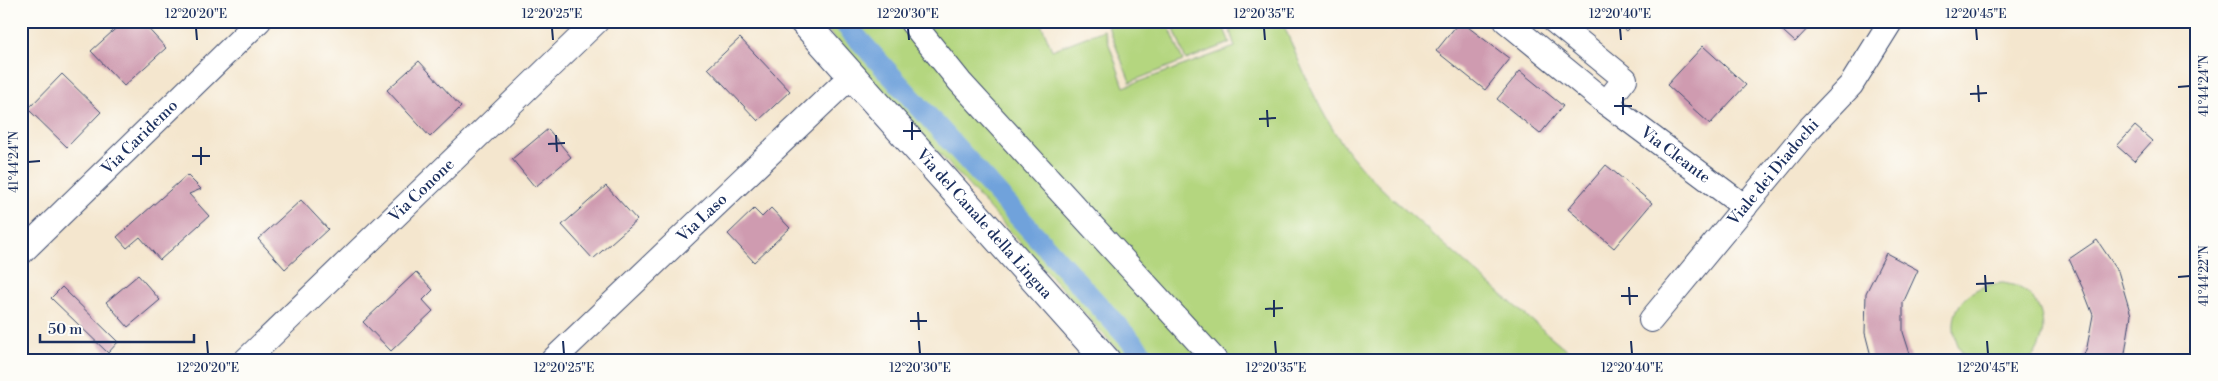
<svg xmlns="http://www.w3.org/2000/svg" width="2218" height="381" font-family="'Libre Bodoni',serif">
<rect width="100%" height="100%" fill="#fdfcf7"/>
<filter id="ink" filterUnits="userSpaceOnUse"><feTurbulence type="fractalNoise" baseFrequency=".02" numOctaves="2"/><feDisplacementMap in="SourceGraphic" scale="10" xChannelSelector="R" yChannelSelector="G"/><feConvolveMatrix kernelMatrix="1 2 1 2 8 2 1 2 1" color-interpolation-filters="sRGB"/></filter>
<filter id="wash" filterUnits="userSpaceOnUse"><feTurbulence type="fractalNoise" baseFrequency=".0096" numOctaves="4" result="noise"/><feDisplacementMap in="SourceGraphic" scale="20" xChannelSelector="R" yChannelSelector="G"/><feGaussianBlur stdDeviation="1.12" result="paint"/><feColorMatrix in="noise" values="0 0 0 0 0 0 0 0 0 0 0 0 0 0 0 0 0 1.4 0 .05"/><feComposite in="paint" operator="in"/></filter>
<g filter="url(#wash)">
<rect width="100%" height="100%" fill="#f4e6ce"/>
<!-- green -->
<path fill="#b4d67f" stroke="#68826e" d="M 819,21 L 1040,21 L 1052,50 L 1104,30 L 1124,87 L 1235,47 L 1227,21 L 1282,21 C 1301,66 1320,117 1351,155 C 1373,183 1401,206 1427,229 C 1477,274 1527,317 1579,360 L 1127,360 Z
M 1106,21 L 1167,21 L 1183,61 L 1130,82 Z
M 1171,21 L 1221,21 L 1230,43 L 1186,60 Z
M 2003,283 C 2008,284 2014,285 2018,287 C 2047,301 2050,338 2030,360 L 1967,360 C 1939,324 1958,285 2003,283 Z"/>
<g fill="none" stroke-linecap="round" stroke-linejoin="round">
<!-- canal -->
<path stroke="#6fa2db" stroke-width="21" d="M 842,21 L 1148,360"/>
</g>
<g id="blocks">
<!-- building -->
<path fill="#cf9bb0" d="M 124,21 L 141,21 L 166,48 L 124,86 L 91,51 Z
M 1460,21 L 1510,59 L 1485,90 L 1436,51 Z
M 1614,21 L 1635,21 L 1626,31 Z
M 1772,21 L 1815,21 L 1795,42 Z
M 740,38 L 790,91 L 758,121 L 708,68 Z
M 1703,46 L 1746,85 L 1710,124 L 1667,85 Z
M 419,61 L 461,107 L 430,137 L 387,90 Z
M 1520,71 L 1563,106 L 1540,134 L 1497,99 Z
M 62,74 L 101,112 L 67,147 L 28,109 Z
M 2135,126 L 2152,141 L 2134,161 L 2117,146 Z
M 548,129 L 571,157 L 535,187 L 512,159 Z
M 1606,165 L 1652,203 L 1614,248 L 1568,209 Z
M 187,175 L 201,189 L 189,194 L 209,216 L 160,260 L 140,237 L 127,248 L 117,237 Z
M 606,186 L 637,220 L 593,259 L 562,225 Z
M 301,200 L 328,229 L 285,269 L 258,239 Z
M 771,208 L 790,228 L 754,262 L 728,234 L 754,209 L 762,217 Z
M 2097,240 L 2118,271 L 2131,315 L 2124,360 L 2082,360 L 2087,347 L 2093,315 L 2083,289 L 2069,259 Z
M 1886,253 L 1918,270 L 1903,303 L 1903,332 L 1912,360 L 1872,360 L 1865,333 L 1866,293 Z
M 416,272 L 433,290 L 423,300 L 433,311 L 391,351 L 363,322 Z
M 138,275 L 160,300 L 128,327 L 106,302 Z
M 62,287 L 118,342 L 108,353 L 51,298 Z"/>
</g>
</g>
<g filter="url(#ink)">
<use href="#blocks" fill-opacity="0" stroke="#3c4a6f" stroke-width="1"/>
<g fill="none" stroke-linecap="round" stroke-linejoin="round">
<!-- minor casing -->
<g stroke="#3c4a6f" stroke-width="26">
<g id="minor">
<path d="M 911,21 L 960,82 L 1215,360"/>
<path id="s1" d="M 1506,21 L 1606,103 L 1745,207"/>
<path d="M 1554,21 L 1625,79 L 1606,103"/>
<path id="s2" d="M 21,253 L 259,21"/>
<path id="s3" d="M 1651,320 L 1808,130 L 1851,85 L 1891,21"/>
<path id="s4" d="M 246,360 L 597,21"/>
<path id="s5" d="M 553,360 L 851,76"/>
</g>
</g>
<!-- tertiary casing -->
<g stroke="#3c4a6f" stroke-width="30">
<g id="tertiary">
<path id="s6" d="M 803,21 L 1106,360"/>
</g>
</g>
<!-- minor -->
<use href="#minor" stroke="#fff" stroke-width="24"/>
<!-- tertiary -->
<use href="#tertiary" stroke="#fff" stroke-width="28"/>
</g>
</g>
<!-- ticks -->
<path fill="none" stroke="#1b2f5e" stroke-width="2" d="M 196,28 L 197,40M 552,28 L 553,40M 908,28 L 909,40M 1264,28 L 1265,40M 1620,28 L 1621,40M 1976,28 L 1977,40M 1978,85 L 1979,102M 2178,87 L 2190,86M 1970,94 L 1987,93M 1623,97 L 1623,115M 1614,106 L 1632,106M 1267,110 L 1268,127M 1259,119 L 1276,118M 912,122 L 912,140M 903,131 L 921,131M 556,135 L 557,152M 548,144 L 565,143M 201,147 L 201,165M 192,156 L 210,156M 28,162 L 40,161M 1985,275 L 1986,292M 2178,277 L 2190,276M 1976,284 L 1994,283M 1629,287 L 1630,305M 1621,296 L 1638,296M 1274,300 L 1274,317M 1265,309 L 1283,308M 918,312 L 919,330M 910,321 L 927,321M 207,341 L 208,354M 563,341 L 564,354M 919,341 L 920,354M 1275,341 L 1276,354M 1631,341 L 1632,354M 1987,341 L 1988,354"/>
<g text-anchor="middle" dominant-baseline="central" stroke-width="4" stroke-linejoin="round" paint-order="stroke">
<!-- street labels -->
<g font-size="16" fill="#1b2f5e" stroke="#fdfcf7">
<text stroke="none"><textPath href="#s2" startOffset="166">Via Caridemo</textPath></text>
<text stroke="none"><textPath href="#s1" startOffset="216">Via Cleante</textPath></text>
<text stroke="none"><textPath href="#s3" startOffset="192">Viale dei Diadochi</textPath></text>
<text stroke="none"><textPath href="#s4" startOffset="244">Via Conone</textPath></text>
<text stroke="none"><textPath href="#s5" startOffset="206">Via Laso</textPath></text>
<text stroke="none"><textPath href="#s6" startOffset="272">Via del Canale della Lingua</textPath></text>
</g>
</g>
<!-- margin -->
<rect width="2218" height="381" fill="none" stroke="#fdfcf7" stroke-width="55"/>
<!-- scale -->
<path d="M40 334v8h154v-8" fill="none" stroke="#1b2f5e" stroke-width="2.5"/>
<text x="48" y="334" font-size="15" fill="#1b2f5e" stroke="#fdfcf7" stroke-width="4" paint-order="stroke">50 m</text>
<rect x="28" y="28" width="2162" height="326" fill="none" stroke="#1b2f5e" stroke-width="2"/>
<g font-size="12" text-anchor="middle" fill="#1b2f5e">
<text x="196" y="18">12°20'20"E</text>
<text x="552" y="18">12°20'25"E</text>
<text x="908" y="18">12°20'30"E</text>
<text x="1264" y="18">12°20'35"E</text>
<text x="1620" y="18">12°20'40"E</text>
<text x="1976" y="18">12°20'45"E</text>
<text transform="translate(2204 86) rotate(-90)" y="4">41°44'24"N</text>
<text transform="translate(14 162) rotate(-90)" y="4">41°44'24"N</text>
<text transform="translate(2204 276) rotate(-90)" y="4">41°44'22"N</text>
<text x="208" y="372">12°20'20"E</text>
<text x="564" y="372">12°20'25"E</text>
<text x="920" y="372">12°20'30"E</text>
<text x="1276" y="372">12°20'35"E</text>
<text x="1632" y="372">12°20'40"E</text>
<text x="1988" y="372">12°20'45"E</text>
</g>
</svg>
